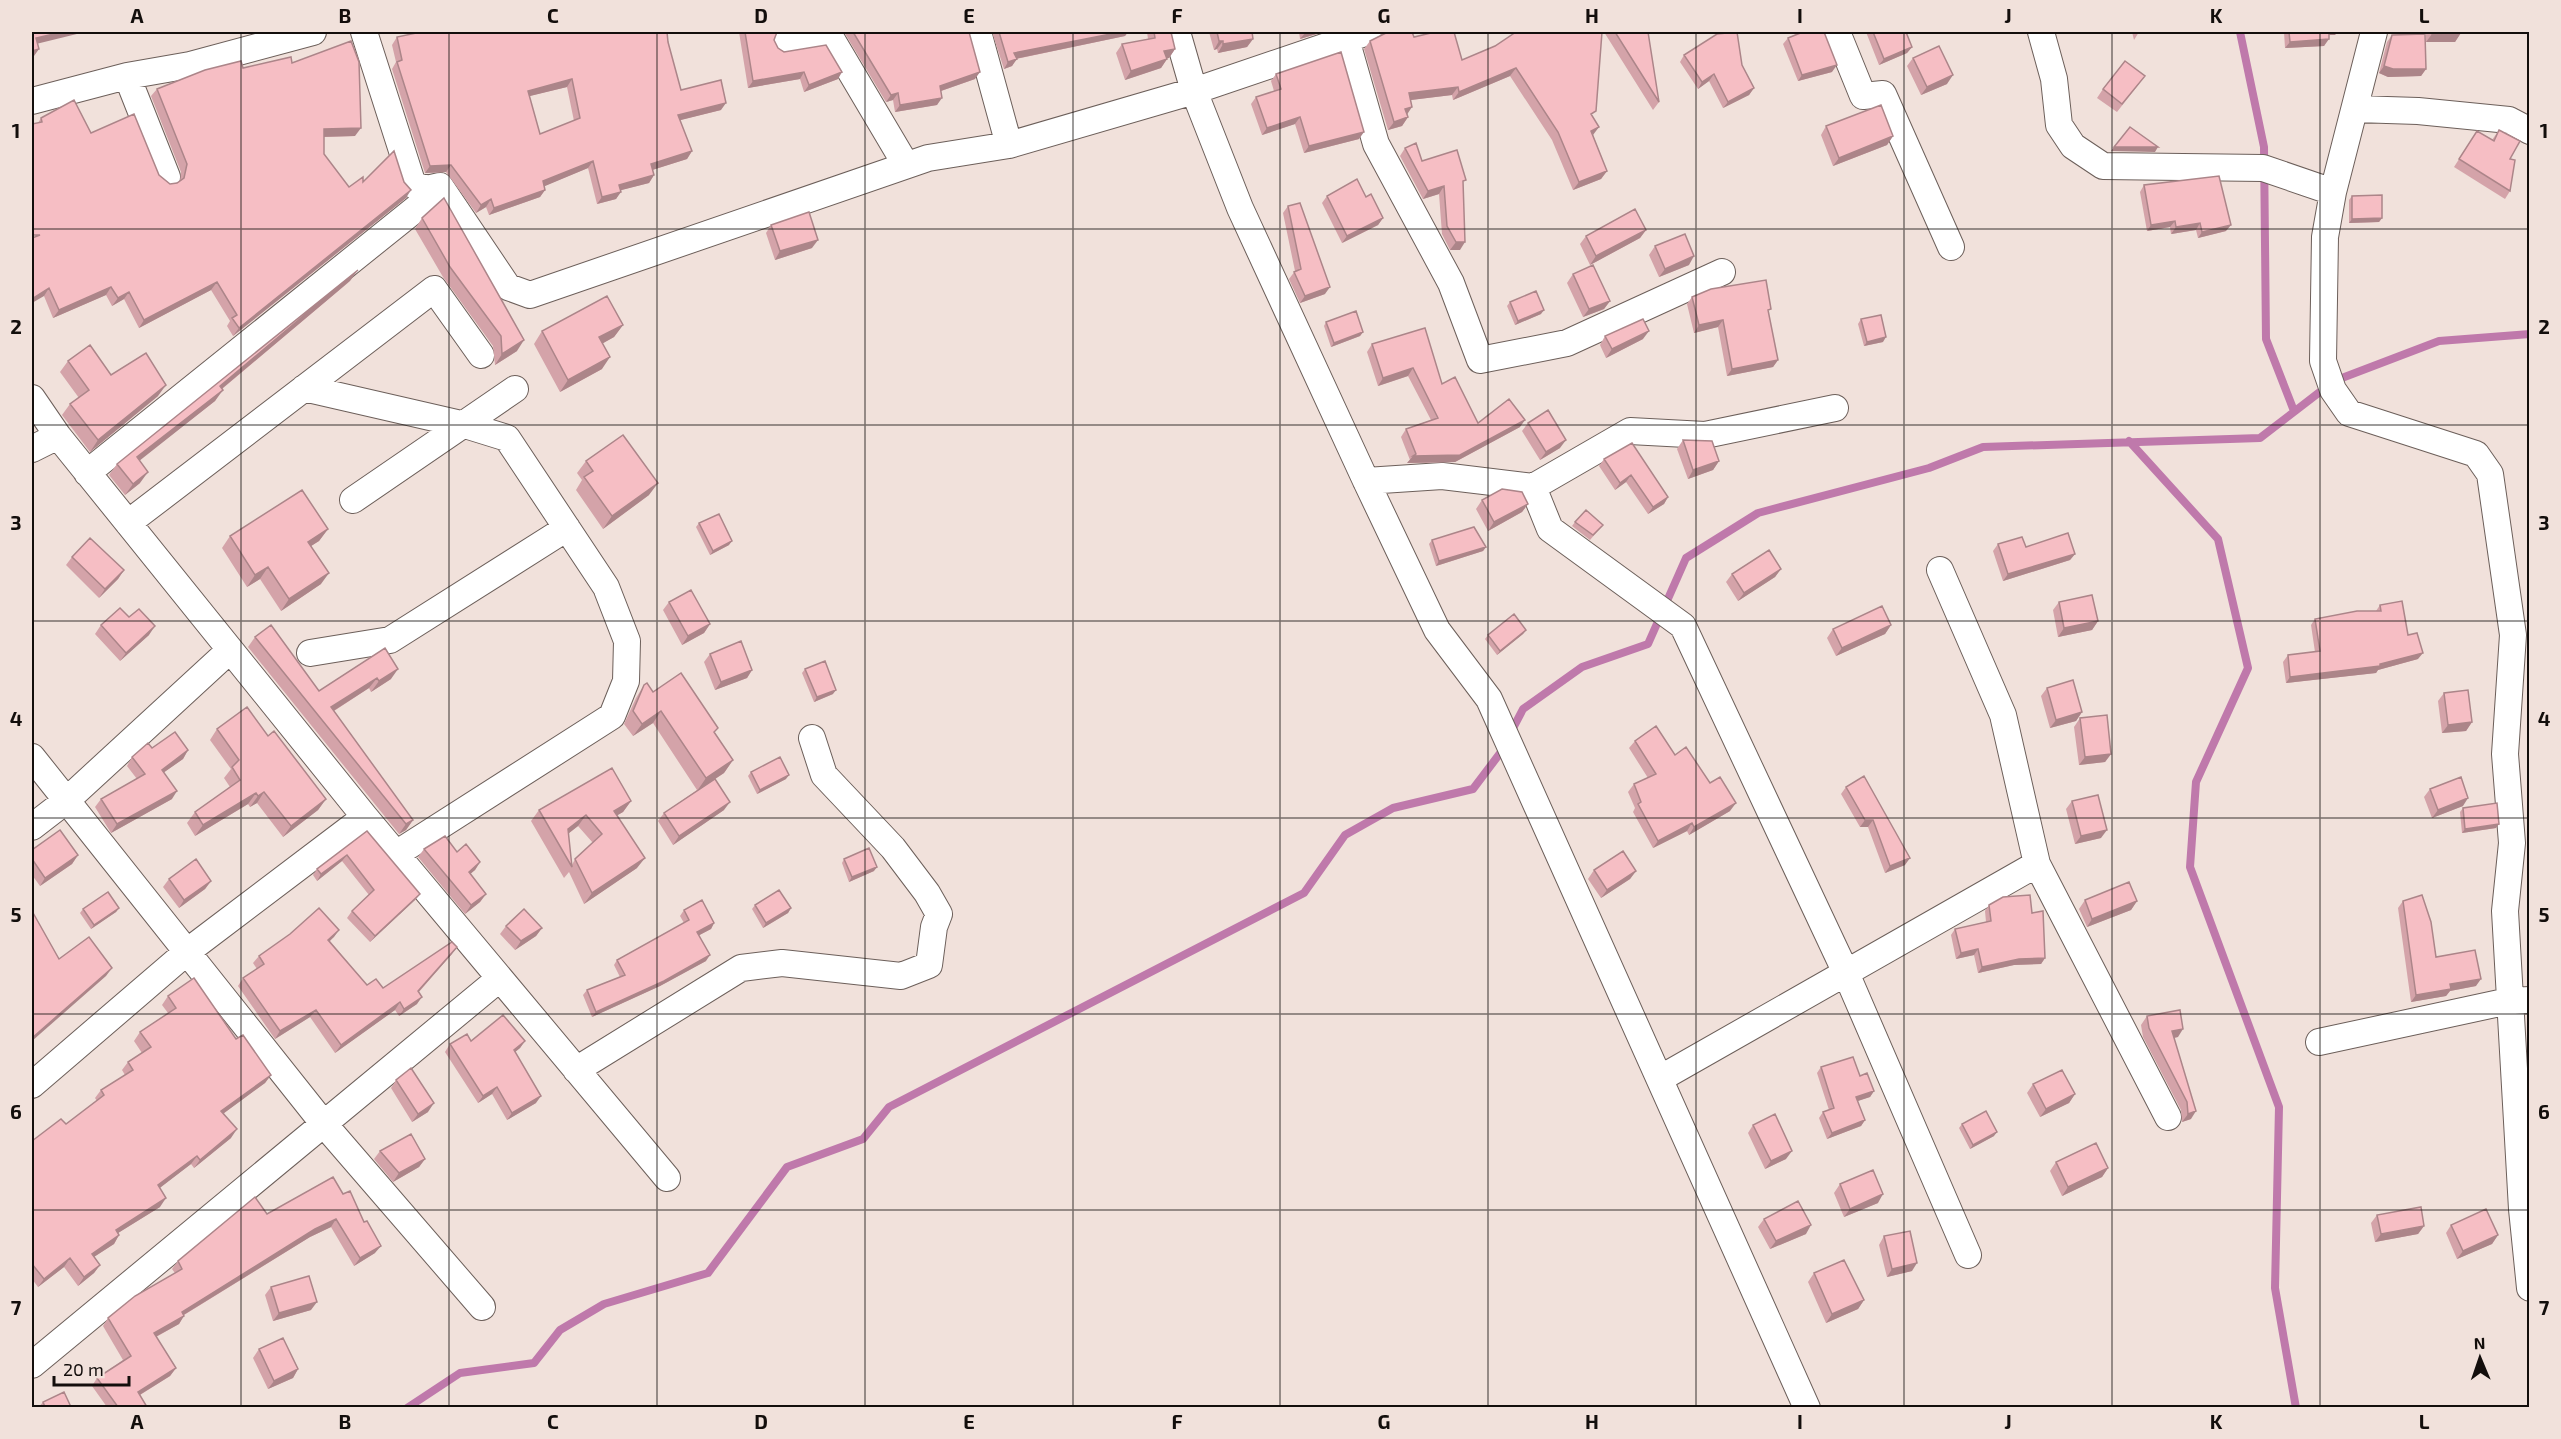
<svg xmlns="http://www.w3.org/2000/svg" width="2561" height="1439" font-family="'Exo 2',sans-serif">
<rect width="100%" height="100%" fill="#f1e1db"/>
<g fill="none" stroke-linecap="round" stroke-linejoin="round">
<!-- stream -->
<path stroke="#bf79ab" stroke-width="8" d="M 2240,32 L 2264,147 L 2266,339 L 2294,411
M 2129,441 L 2218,539 L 2248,668 L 2196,782 L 2190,867 L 2279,1107 L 2275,1288 L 2296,1408
M 1510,734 L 1523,709 L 1582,667 L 1648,644 L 1686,558 L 1758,513 L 1929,468 L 1983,447 L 2260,438 L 2334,381 L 2439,341 L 2530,334
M 407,1408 L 460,1373 L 534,1363 L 560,1330 L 604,1304 L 708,1273 L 787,1167 L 863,1139 L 889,1107 L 1304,893 L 1345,835 L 1393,808 L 1473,789 L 1504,748"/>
<!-- minor casing -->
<g stroke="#6c5f5a" stroke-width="28">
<path id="minor" d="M 364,32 L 413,185 L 427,189 L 440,186 L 508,287 L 530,295 L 928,158 L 1009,145 L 1194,91 L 1368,32
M 978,32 L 1009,145
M 1177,32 L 1194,91 L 1240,208 L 1366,481 L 1437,630 L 1489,699 L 1807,1408
M 1837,32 L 1863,96 L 1883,94 L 1951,247
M 2041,32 L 2054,79 L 2059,125 L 2073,146 L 2103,166 L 2263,168 L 2333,192
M 2374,32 L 2333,192 L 2325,237 L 2323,361 L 2333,390 L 2349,413 L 2476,454 L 2490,474 L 2513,635 L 2505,754 L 2512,843 L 2505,911 L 2522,1209 L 2530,1288
M 1346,39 L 1376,144 L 1451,283 L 1480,360 L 1567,343 L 1722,272
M 784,44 L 829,35 L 906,165
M 127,76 L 167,177
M 32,101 L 127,76 L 190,65 L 313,32
M 2356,109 L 2418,111 L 2509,120 L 2530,131
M 304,388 L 465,425 L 507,438 L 606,587 L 627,641 L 626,681 L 612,716 L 396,854
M 32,398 L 58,436 L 365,817 L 667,1178
M 32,449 L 58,436
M 87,473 L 423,203 L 427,189
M 1366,481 L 1442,476 L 1533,487 L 1550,529 L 1683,626 L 1846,973 L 1968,1255
M 1533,487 L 1630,431 L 1705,435 L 1835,408
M 353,500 L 515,389
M 128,523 L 434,289 L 481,355
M 1940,570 L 2003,715 L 2037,864 L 2168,1117
M 310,653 L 390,640 L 567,528
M 32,757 L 323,1123 L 482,1307
M 32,827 L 67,800 L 230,650
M 2319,1042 L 2509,1001 L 2530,1000
M 576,1070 L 741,968 L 782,963 L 901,976 L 929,965 L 934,927 L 939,914 L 927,893 L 893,848 L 824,775 L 812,738
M 1661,1078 L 2037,864
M 32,1085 L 188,951 L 365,817
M 32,1365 L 499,979"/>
</g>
<!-- minor -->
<use href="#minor" stroke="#fff" stroke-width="26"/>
</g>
<!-- wall -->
<path fill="#d4a3a9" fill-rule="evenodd" d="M 739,32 L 777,32 L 774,40 L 778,48 L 838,79 L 804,92 L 800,79 L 748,88 Z
M 844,32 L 969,32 L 975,79 L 941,91 L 937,105 L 895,112 L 893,100 L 886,102 Z
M 992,32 L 1128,32 L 1125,36 L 1016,59 L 1012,66 L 1004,69 Z
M 1147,32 L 1171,32 L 1175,49 L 1169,58 L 1167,58 L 1167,59 L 1161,68 L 1125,80 L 1116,53 L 1122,44 L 1148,39 Z
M 1209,32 L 1252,32 L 1253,39 L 1247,47 L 1218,53 L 1217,49 L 1214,50 Z
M 1299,32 L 1323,32 L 1300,39 Z
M 1382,32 L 1412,32 L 1414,37 L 1462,60 L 1495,46 L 1592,116 L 1593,135 L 1607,171 L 1601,179 L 1573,190 L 1552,140 L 1510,76 L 1453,100 L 1452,95 L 1410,100 L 1407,114 L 1408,117 L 1402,126 L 1388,130 L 1364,49 L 1370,41 L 1381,35 Z
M 1604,32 L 1648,32 L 1659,102 L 1653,110 Z
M 1798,32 L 1824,32 L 1832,72 L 1798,81 L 1783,44 L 1788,38 L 1798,33 Z
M 1866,32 L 1906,32 L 1912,47 L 1907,53 L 1879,65 Z
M 2132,32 L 2139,32 L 2134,40 Z
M 2284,32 L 2337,32 L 2335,35 L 2329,35 L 2324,46 L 2285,48 Z
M 2426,32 L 2461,32 L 2455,42 L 2426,42 Z
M 2392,35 L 2426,69 L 2421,76 L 2388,77 L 2379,73 L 2387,42 Z
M 397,37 L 668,42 L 681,90 L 721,110 L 680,120 L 692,151 L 687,159 L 652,170 L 654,175 L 649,183 L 621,190 L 616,199 L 597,204 L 588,168 L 544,186 L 545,190 L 540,197 L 489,215 L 486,207 L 476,213 L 446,172 L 425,173 L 392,69 L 396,62 L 392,45 ZM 567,87 L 574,121 L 540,134 L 529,96 Z
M 1684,55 L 1742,65 L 1754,88 L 1749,95 L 1723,108 L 1709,81 L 1698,89 L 1680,62 Z
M 1913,58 L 1947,84 L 1921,95 L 1907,66 Z
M 292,63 L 355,136 L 324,137 L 324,154 L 349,187 L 363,182 L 406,198 L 233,336 L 227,326 L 230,321 L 211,290 L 139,328 L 124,299 L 112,306 L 106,295 L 53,318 L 44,296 L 38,123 L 41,118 L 91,133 L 159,175 L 170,184 L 177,183 L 180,182 L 181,172 L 151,96 L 157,89 L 243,68 Z
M 1276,74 L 1359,139 L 1304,153 L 1295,124 L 1262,135 L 1251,104 L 1256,97 L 1274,91 L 1271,81 Z
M 2139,84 L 2117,112 L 2097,98 L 2103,89 Z
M 1826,126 L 1893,136 L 1887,145 L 1833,166 L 1821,135 Z
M 2499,130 L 2510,159 L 2510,191 L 2505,199 L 2454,167 L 2477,131 L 2492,140 Z
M 1405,148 L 1422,161 L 1463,183 L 1460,250 L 1450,250 L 1442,234 L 1439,194 L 1423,199 L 1400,156 Z
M 2144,185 L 2226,231 L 2198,238 L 2196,230 L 2171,234 L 2170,227 L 2147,231 L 2140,192 Z
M 1327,196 L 1366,197 L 1383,218 L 1378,225 L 1342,243 L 1322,203 Z
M 2352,196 L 2382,218 L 2379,222 L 2349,223 L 2349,200 Z
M 1288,206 L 1325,294 L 1300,303 L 1289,279 L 1295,271 L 1283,213 Z
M 422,218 L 517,351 L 495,365 L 493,346 L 443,277 L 415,229 Z
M 771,225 L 812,248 L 775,260 L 766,233 Z
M 1646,230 L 1640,238 L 1590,265 L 1580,244 L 1586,236 Z
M 1655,246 L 1689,265 L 1659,277 L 1649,255 Z
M 1573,274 L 1610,301 L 1604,309 L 1583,317 L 1567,283 Z
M 350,281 L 222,389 L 215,401 L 139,460 L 140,483 L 125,495 L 109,475 L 117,464 Z
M 1692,297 L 1768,313 L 1778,360 L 1773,367 L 1727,376 L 1718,327 L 1694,333 L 1687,304 Z
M 1510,302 L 1541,314 L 1515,325 L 1507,306 Z
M 1861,319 L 1883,342 L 1864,346 L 1858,324 Z
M 1326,322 L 1363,332 L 1360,336 L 1331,347 L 1324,326 Z
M 623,325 L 614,337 L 603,343 L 602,369 L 560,392 L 534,344 L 542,331 Z
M 1605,336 L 1643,339 L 1606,358 L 1600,345 Z
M 1372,344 L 1442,384 L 1478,423 L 1520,427 L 1455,462 L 1407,463 L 1410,460 L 1401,437 L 1406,429 L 1431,420 L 1408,376 L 1378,386 L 1367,352 Z
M 68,361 L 111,375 L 158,396 L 90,452 L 62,415 L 70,404 L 79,398 L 60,372 Z
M 1528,423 L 1560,448 L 1540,460 L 1522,431 Z
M 1683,440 L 1719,461 L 1713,470 L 1688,479 L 1677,449 Z
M 1604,459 L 1668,497 L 1664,504 L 1648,514 L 1626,482 L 1615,490 L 1599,466 Z
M 586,461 L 649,495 L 603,529 L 576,490 L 582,480 L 577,473 Z
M 1482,500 L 1528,504 L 1522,512 L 1488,531 L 1476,509 Z
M 1575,522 L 1603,525 L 1590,540 L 1572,526 Z
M 699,523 L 729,545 L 710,555 L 696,527 Z
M 328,529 L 319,541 L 311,546 L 321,584 L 281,611 L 260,579 L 247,587 L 222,548 L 230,536 Z
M 1432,540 L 1486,547 L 1483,551 L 1436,566 L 1429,544 Z
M 1998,544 L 2026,547 L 2075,554 L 2070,560 L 2003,581 L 1993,551 Z
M 72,557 L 124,570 L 118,579 L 99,598 L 66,565 Z
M 1781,569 L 1775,577 L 1738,601 L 1726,582 L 1732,574 Z
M 669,602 L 710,624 L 704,633 L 682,645 L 663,610 Z
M 2059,602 L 2098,621 L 2092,630 L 2058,637 L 2053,610 Z
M 2380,605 L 2408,635 L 2418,659 L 2378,670 L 2376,673 L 2286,683 L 2283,662 L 2288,655 L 2315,652 L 2311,625 L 2315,619 L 2376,611 Z
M 129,617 L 149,635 L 120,661 L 95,634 L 101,625 Z
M 1891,625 L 1885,634 L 1836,656 L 1827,638 L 1833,629 Z
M 1526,630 L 1523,634 L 1497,655 L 1485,639 L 1488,635 Z
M 255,637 L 319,691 L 385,648 L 391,679 L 371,692 L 369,688 L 334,711 L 413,820 L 406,830 L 399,834 L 248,647 Z
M 710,654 L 752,670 L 747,678 L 715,690 L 704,662 Z
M 805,669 L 833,694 L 814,702 L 802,673 Z
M 644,685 L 715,733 L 733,760 L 724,773 L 715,779 L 724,810 L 673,845 L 658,821 L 664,813 L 697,790 L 653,723 L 633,736 L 624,724 L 636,698 Z
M 2047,688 L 2082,712 L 2076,721 L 2050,728 L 2041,696 Z
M 2444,693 L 2472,722 L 2466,731 L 2442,733 L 2438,701 Z
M 2080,718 L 2111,754 L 2105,762 L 2079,765 L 2074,727 Z
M 217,729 L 268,736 L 326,799 L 318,810 L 283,837 L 257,803 L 250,807 L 248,804 L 195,836 L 187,823 L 195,812 L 230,787 L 224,778 L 231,769 L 210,740 Z
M 1635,741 L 1675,755 L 1710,783 L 1730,811 L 1689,835 L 1687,831 L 1653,848 L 1633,812 L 1635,808 L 1628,792 L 1634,784 L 1648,778 L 1629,748 Z
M 152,748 L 188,750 L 183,759 L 164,772 L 172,799 L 111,833 L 95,807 L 101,799 L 137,779 L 127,766 L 132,757 Z
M 751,772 L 786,779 L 757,794 L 748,776 Z
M 1864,776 L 1905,865 L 1885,873 L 1868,827 L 1860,827 L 1841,794 L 1846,787 Z
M 2430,789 L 2463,806 L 2432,818 L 2424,797 Z
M 631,801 L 623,812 L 617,815 L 637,868 L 584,904 L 569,872 L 564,878 L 531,821 L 539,810 ZM 578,826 L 593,843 L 575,859 L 572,865 L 568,834 Z
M 2072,801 L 2101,838 L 2075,844 L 2066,809 Z
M 2463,808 L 2496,828 L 2462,833 L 2460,812 Z
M 367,831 L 420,894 L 415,900 L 370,942 L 347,918 L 352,911 L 369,895 L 342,861 L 317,881 L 313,875 L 317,869 Z
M 424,849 L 457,852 L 480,862 L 475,870 L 470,874 L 486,894 L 480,902 L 465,914 L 418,857 Z
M 32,850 L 78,855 L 72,864 L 40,886 L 32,875 Z
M 844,859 L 874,871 L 849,882 L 842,863 Z
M 1594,870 L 1636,871 L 1630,879 L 1601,898 L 1588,879 Z
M 169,879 L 211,881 L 205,889 L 179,908 L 163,887 Z
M 2085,900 L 2137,901 L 2131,910 L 2087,927 L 2079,909 Z
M 2403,901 L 2436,957 L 2476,986 L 2450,991 L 2446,996 L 2411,1002 L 2398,908 Z
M 755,905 L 791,908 L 788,913 L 763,928 L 752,909 Z
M 1989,905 L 2032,913 L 2045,958 L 2041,964 L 2014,965 L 1978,973 L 1974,955 L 1956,959 L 1951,935 L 1955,929 L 1986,922 L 1985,911 Z
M 119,908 L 116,912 L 91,929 L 80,913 L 83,909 Z
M 684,910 L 714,923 L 711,929 L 699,935 L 706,961 L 660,986 L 592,1017 L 583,995 L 587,990 L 620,977 L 614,965 L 617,960 L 684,923 L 680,916 Z
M 506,926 L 542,928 L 536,936 L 515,950 L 500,934 Z
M 339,930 L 330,941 L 367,985 L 383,988 L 457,947 L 451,955 L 419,992 L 417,1004 L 399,1016 L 395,1010 L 335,1053 L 310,1017 L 275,1039 L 238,986 L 243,978 L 257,969 L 253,963 L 259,956 Z
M 168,996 L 236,1039 L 271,1075 L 265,1083 L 224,1113 L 231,1138 L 194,1168 L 191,1164 L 159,1188 L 160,1207 L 118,1233 L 119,1235 L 114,1244 L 94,1257 L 100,1265 L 94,1273 L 78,1286 L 64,1267 L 38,1287 L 32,1279 L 32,1141 L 66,1124 L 97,1101 L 95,1098 L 101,1090 L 125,1075 L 122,1070 L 128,1062 L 142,1053 L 134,1041 L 140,1032 L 168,1013 L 162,1005 Z
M 2147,1016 L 2178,1037 L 2174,1038 L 2191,1119 L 2182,1122 L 2181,1110 L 2143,1037 L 2141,1025 Z
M 471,1041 L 525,1041 L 520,1048 L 515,1052 L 536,1103 L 507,1120 L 492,1094 L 478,1103 L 445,1052 L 450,1044 Z
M 1821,1067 L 1860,1076 L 1874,1091 L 1870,1097 L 1857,1101 L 1865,1120 L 1861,1126 L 1827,1139 L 1819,1118 L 1823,1112 L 1829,1110 L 1817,1073 Z
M 396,1080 L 428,1112 L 412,1122 L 391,1088 Z
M 2033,1084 L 2075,1094 L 2069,1103 L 2040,1117 L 2027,1093 Z
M 1962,1124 L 1994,1136 L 1970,1149 L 1959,1128 Z
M 1753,1125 L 1786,1159 L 1765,1169 L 1748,1133 Z
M 380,1151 L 425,1159 L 419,1167 L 393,1182 L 374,1159 Z
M 2056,1162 L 2108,1168 L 2102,1177 L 2062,1196 L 2050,1171 Z
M 333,1177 L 375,1253 L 354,1266 L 331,1227 L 310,1237 L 184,1315 L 179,1324 L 156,1337 L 176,1368 L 170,1376 L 140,1395 L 147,1407 L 107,1407 L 92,1386 L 97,1378 L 123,1360 L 103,1326 L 108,1318 L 175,1273 L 172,1269 L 178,1261 L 267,1214 Z
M 1840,1184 L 1878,1203 L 1844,1217 L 1834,1193 Z
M 2377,1215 L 2424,1226 L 2418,1234 L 2375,1242 L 2371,1223 Z
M 1764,1219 L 1806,1234 L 1770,1249 L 1758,1227 Z
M 2451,1225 L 2498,1235 L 2492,1244 L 2457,1259 L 2446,1233 Z
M 1884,1236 L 1912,1271 L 1887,1277 L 1879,1245 Z
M 1814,1273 L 1864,1300 L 1858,1309 L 1826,1323 L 1808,1282 Z
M 271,1287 L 311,1310 L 273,1321 L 265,1295 Z
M 259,1349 L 298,1369 L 293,1378 L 268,1389 L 253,1358 Z
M 43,1402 L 71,1407 L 39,1407 Z"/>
<!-- shaded-wall -->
<path fill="#ac8589" d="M 62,32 L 85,32 L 32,45 L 36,38 Z
M 1121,32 L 1128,32 L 1125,36 L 1010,60 L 1014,53 Z
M 1306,32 L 1323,32 L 1300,39 Z
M 2326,32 L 2337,32 L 2335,35 L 2324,35 Z
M 2461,33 L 2455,42 L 2426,42 L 2432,34 Z
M 1253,39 L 1247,47 L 1218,53 L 1223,44 Z
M 2329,39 L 2324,46 L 2285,48 L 2290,42 Z
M 1219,41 L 1223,41 L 1217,49 L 1214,50 Z
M 1912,47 L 1907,53 L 1879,65 L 1884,59 Z
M 39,49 L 34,56 L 32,56 L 32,51 Z
M 1175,49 L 1169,58 L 1158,60 L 1164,51 Z
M 1017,59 L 1012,66 L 1004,69 L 1008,62 Z
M 1167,59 L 1161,68 L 1125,80 L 1131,71 Z
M 1837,65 L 1832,72 L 1798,81 L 1802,75 Z
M 2384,66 L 2426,69 L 2421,76 L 2388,77 L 2379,73 Z
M 1516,68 L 1510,76 L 1453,100 L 1459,92 Z
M 804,72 L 800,79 L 748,88 L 753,81 Z
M 842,72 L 838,79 L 804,92 L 809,85 Z
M 980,72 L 975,79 L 935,93 L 940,86 Z
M 1714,74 L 1709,81 L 1698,89 L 1702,82 Z
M 1953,75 L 1947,84 L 1921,95 L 1927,87 Z
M 572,79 L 567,87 L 522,98 L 528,91 Z
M 1458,87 L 1452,95 L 1403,101 L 1409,93 Z
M 1754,88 L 1749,95 L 1723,108 L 1728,102 Z
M 898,93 L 893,100 L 886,102 L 891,95 Z
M 942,98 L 937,105 L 895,112 L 900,105 Z
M 726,103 L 721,110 L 673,122 L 678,115 Z
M 1412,107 L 1406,116 L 1405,109 Z
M 1300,117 L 1295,124 L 1262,135 L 1267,128 Z
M 1408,117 L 1402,126 L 1388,130 L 1394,122 Z
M 1599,127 L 1593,135 L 1591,131 Z
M 361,128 L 355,136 L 319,137 L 324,129 Z
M 1364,132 L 1359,139 L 1304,153 L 1309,146 Z
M 1893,136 L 1887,145 L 1833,166 L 1839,158 Z
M 2114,147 L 2158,147 L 2155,152 L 2111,151 Z
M 692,151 L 687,159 L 646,172 L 651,164 Z
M 593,161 L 588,168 L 538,189 L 543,181 Z
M 451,165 L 446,172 L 425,173 L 430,166 Z
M 1607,171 L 1601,179 L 1573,190 L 1579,182 Z
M 654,175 L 649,183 L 614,192 L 619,185 Z
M 1444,186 L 1439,194 L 1423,199 L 1428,191 Z
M 411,190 L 406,198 L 233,336 L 239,328 Z
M 545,190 L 540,197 L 489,215 L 494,208 Z
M 621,192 L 616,199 L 597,204 L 602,197 Z
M 491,199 L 486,207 L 476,213 L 481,205 Z
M 1383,218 L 1378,225 L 1342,243 L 1347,236 Z
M 2382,218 L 2379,222 L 2349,223 L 2352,219 Z
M 2175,221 L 2170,227 L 2147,231 L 2151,225 Z
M 2200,223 L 2196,230 L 2171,234 L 2176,227 Z
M 2231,225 L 2226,231 L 2198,238 L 2202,232 Z
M 1646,230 L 1640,238 L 1590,265 L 1596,256 Z
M 818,240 L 812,248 L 775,260 L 780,251 Z
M 1456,242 L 1465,242 L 1460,250 L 1450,250 Z
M 1694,256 L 1689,265 L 1659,277 L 1665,269 Z
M 358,270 L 350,281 L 212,397 L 220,386 Z
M 217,282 L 211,290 L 139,328 L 144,320 Z
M 111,287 L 106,295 L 53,318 L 59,310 Z
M 1330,287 L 1325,294 L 1300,303 L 1305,296 Z
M 49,288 L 44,296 L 32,303 L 32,299 Z
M 129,292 L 124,299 L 112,306 L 118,298 Z
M 1610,301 L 1604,309 L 1583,317 L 1589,309 Z
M 1544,310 L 1541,314 L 1515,325 L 1518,321 Z
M 1723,320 L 1718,327 L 1694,333 L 1699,325 Z
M 623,325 L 614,337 L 591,350 L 599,337 Z
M 1649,331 L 1643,339 L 1606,358 L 1612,349 Z
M 1363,332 L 1360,336 L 1331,347 L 1334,343 Z
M 1886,337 L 1883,342 L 1864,346 L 1867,342 Z
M 524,340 L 517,351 L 495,365 L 502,354 Z
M 610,357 L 602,369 L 560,392 L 568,380 Z
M 1778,360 L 1773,367 L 1727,376 L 1732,369 Z
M 1413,368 L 1408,376 L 1378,386 L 1383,378 Z
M 166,385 L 158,396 L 90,452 L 98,440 Z
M 223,390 L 215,401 L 129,469 L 137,457 Z
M 1525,420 L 1520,427 L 1455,462 L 1407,463 L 1413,456 Z
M 1566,440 L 1560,448 L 1540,460 L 1546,452 Z
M 1719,461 L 1713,470 L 1688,479 L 1693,470 Z
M 148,472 L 140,483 L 125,495 L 133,484 Z
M 1631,475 L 1626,482 L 1615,490 L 1620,483 Z
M 658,483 L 649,495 L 603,529 L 612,516 Z
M 1668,497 L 1664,504 L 1648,514 L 1653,507 Z
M 1528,504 L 1522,512 L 1488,531 L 1494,522 Z
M 328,529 L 319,541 L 300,553 L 308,542 Z
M 732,541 L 729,545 L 710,555 L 713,551 Z
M 1486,547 L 1483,551 L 1436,566 L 1439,561 Z
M 2075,554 L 2070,560 L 2003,581 L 2008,574 Z
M 268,567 L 260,579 L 247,587 L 255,575 Z
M 1781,569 L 1775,577 L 1738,601 L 1744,593 Z
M 124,570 L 118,579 L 99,598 L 105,589 Z
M 329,573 L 321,584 L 281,611 L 289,599 Z
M 2098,621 L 2092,630 L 2058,637 L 2064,628 Z
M 710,624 L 704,633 L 682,645 L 688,636 Z
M 1891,625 L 1885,634 L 1836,656 L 1842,648 Z
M 155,626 L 149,635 L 120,661 L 126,653 Z
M 1526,630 L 1523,634 L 1497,655 L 1500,651 Z
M 2423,653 L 2418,659 L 2378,670 L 2376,673 L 2286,683 L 2290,677 L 2380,664 Z
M 398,669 L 391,679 L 371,692 L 379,681 Z
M 752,670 L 747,678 L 715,690 L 721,682 Z
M 377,678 L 369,688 L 324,717 L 331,707 Z
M 836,690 L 833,694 L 814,702 L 817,697 Z
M 661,711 L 653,723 L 633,736 L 642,724 Z
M 2082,712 L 2076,721 L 2050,728 L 2056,720 Z
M 2472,722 L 2466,731 L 2442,733 L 2448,725 Z
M 188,750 L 183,759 L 156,778 L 162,770 Z
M 2111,754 L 2105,762 L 2079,765 L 2085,757 Z
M 733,760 L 724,773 L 697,791 L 706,778 Z
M 789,775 L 786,779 L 757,794 L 760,790 Z
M 177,791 L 172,799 L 111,833 L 117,824 Z
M 264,792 L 257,803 L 250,807 L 258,796 Z
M 256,793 L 248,804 L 195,836 L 203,825 Z
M 2468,798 L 2463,806 L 2432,818 L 2438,810 Z
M 326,799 L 318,810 L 283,837 L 291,826 Z
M 631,801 L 623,812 L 606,822 L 614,811 Z
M 730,802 L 724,810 L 673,845 L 679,836 Z
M 1736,803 L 1730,811 L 1689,835 L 1694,827 Z
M 586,815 L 578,826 L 560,840 L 568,829 Z
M 413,820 L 406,830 L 399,834 L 406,824 Z
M 1865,820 L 1873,820 L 1868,827 L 1860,827 Z
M 1692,823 L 1687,831 L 1653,848 L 1658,841 Z
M 2499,824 L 2496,828 L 2462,833 L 2465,829 Z
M 2107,830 L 2101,838 L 2075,844 L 2081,836 Z
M 78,855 L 72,864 L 40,886 L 45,878 Z
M 347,855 L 342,861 L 317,881 L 321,874 Z
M 645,858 L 637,868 L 584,904 L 592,893 Z
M 1910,858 L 1905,865 L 1885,873 L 1890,866 Z
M 480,862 L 475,870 L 463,880 L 469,872 Z
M 877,867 L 874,871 L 849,882 L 852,877 Z
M 1636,871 L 1630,879 L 1601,898 L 1607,890 Z
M 211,881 L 205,889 L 179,908 L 184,900 Z
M 420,894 L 415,900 L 370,942 L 375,936 Z
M 486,894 L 480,902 L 465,914 L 471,905 Z
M 2137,901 L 2131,910 L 2087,927 L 2092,919 Z
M 119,908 L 116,912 L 91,929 L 94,925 Z
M 791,908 L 788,913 L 763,928 L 766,923 Z
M 714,923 L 711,929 L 694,938 L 697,932 Z
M 542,928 L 536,936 L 515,950 L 521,941 Z
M 339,930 L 334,937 L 323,947 L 328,940 Z
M 457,947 L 451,955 L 413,998 L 418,991 Z
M 1978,949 L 1974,955 L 1956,959 L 1961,953 Z
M 710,955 L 706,961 L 660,986 L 592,1017 L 596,1012 Z
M 2045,958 L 2041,964 L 2014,965 L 1978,973 L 1982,967 L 2019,959 Z
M 112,968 L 106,976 L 32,1041 L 32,1038 Z
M 2481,979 L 2476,986 L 2450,991 L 2446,996 L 2411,1002 L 2416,995 L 2450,984 Z
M 422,997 L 417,1004 L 399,1016 L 404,1009 Z
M 400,1002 L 395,1010 L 335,1053 L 341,1045 Z
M 316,1010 L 310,1017 L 275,1039 L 280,1031 Z
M 2183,1029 L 2178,1037 L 2167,1039 L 2172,1031 Z
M 525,1041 L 520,1048 L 509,1057 L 514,1050 Z
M 271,1075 L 265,1083 L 216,1119 L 221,1111 Z
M 497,1087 L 492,1094 L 478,1103 L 483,1096 Z
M 1874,1091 L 1870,1097 L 1852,1103 L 1856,1097 Z
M 2075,1094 L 2069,1103 L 2040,1117 L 2046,1109 Z
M 541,1096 L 536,1103 L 507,1120 L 512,1113 Z
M 434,1103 L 428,1112 L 412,1122 L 418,1114 Z
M 2196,1111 L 2191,1119 L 2182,1122 L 2188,1114 Z
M 1865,1120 L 1861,1126 L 1827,1139 L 1832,1133 Z
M 237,1129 L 231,1138 L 194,1168 L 200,1160 Z
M 1997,1132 L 1994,1136 L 1970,1149 L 1973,1145 Z
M 1792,1151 L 1786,1159 L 1765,1169 L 1771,1161 Z
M 197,1156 L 191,1164 L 152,1194 L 158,1185 Z
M 425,1159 L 419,1167 L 393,1182 L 399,1173 Z
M 2108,1168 L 2102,1177 L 2062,1196 L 2068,1187 Z
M 1883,1194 L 1878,1203 L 1844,1217 L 1850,1209 Z
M 166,1198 L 160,1207 L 110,1238 L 116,1230 Z
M 336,1219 L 331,1227 L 310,1237 L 177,1319 L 182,1312 L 315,1229 Z
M 1811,1225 L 1806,1234 L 1770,1249 L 1776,1241 Z
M 2424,1226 L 2418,1234 L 2375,1242 L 2381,1234 Z
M 119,1235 L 114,1244 L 86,1262 L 92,1254 Z
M 2498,1235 L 2492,1244 L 2457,1259 L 2463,1251 Z
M 381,1246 L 375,1253 L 354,1266 L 360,1258 Z
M 70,1258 L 64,1267 L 38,1287 L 44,1279 Z
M 1917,1263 L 1912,1271 L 1887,1277 L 1892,1269 Z
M 100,1265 L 94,1273 L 78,1286 L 84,1277 Z
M 1864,1300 L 1858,1309 L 1826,1323 L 1832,1314 Z
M 317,1302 L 311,1310 L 273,1321 L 279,1313 Z
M 184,1316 L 179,1324 L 148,1341 L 154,1333 Z
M 176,1368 L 170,1376 L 133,1399 L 138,1392 Z
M 298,1369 L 293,1378 L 268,1389 L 274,1381 Z"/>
<!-- building -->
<path fill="#f6bec4" stroke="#ac8589" stroke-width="1.5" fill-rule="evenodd" d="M 32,32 L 62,32 L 36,38 L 39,49 L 32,51 Z
M 421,32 L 667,32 L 668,42 L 681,90 L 721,80 L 726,103 L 678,115 L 692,151 L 651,164 L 654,175 L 619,185 L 621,192 L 602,197 L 593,161 L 543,181 L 545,190 L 494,208 L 491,199 L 481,205 L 451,165 L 430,166 L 397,62 L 402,60 L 397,37 ZM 572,79 L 580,118 L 540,134 L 528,91 Z
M 745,32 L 777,32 L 774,40 L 778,48 L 784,52 L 826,45 L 842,72 L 809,85 L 804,72 L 753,81 Z
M 853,32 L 969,32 L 980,72 L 940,86 L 942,98 L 900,105 L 898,93 L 891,95 Z
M 999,32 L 1121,32 L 1014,53 L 1017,59 L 1008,62 Z
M 1154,32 L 1171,32 L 1175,49 L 1164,51 L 1167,59 L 1131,71 L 1122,44 L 1155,38 Z
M 1217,32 L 1252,32 L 1253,39 L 1223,44 L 1223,41 L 1219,41 Z
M 1386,32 L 1412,32 L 1414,37 L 1435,32 L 1454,32 L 1462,60 L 1495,46 L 1516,32 L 1602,32 L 1596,111 L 1591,114 L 1599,127 L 1591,131 L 1607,171 L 1579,182 L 1558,132 L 1516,68 L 1459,92 L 1458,87 L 1409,93 L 1412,107 L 1405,109 L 1408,117 L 1394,122 L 1370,41 L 1386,33 Z
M 1615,32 L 1648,32 L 1659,102 Z
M 1737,32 L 1742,65 L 1754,88 L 1728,102 L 1714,74 L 1702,82 L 1684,55 L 1717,34 Z
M 1803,32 L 1824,32 L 1837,65 L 1802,75 L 1788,38 Z
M 1873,32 L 1906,32 L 1912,47 L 1884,59 Z
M 2289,32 L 2329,32 L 2329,39 L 2290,42 Z
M 2432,32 L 2461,32 L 2461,33 L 2432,34 Z
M 2425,34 L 2426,69 L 2393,69 L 2384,66 L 2392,35 Z
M 351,41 L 359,62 L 361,128 L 324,129 L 324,154 L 349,187 L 363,177 L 363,182 L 394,151 L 404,182 L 411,190 L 239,328 L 232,318 L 237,315 L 217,282 L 144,320 L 129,292 L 118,298 L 111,287 L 59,310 L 49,288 L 32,299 L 32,238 L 40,235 L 32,235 L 32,124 L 42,122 L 41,118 L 74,100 L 91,133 L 134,114 L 159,175 L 170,184 L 177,183 L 184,178 L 187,164 L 157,89 L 205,70 L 241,61 L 243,68 L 291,57 L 292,63 Z
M 1939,46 L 1953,75 L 1927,87 L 1913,58 Z
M 1341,52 L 1364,132 L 1309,146 L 1300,117 L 1267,128 L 1256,97 L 1281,89 L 1276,74 Z
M 2125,61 L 2145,76 L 2122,104 L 2103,89 Z
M 1881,105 L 1893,136 L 1839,158 L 1826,126 Z
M 2130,127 L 2158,147 L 2114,147 Z
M 2499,130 L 2520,141 L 2510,159 L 2515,160 L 2510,191 L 2459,159 L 2477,131 L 2494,141 Z
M 1416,143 L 1422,161 L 1457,150 L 1466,180 L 1463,181 L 1465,242 L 1456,242 L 1447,226 L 1444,186 L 1428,191 L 1405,148 Z
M 2219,176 L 2231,225 L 2202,232 L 2200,223 L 2176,227 L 2175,221 L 2151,225 L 2144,185 Z
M 1357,179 L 1366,197 L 1371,194 L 1383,218 L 1347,236 L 1327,196 Z
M 2382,195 L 2382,218 L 2352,219 L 2352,196 Z
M 444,198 L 524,340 L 502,354 L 501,336 L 450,267 L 422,218 Z
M 1300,203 L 1330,287 L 1305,296 L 1294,272 L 1301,269 L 1288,206 Z
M 1635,209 L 1646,230 L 1596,256 L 1586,236 Z
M 809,212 L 818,240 L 780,251 L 771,225 Z
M 1685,234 L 1694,256 L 1665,269 L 1655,246 Z
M 1593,265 L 1610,301 L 1589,309 L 1573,274 Z
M 358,270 L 220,386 L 223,390 L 137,457 L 148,472 L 133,484 L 117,464 Z
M 1766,280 L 1771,309 L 1768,310 L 1778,360 L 1732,369 L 1723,320 L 1699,325 L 1692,297 L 1711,289 Z
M 1536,291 L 1544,310 L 1518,321 L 1510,302 Z
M 607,296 L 623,325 L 599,337 L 610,357 L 568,380 L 542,331 Z
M 1356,311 L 1363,332 L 1334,343 L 1326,322 Z
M 1881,315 L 1886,337 L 1867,342 L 1861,319 Z
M 1643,319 L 1649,331 L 1612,349 L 1605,336 Z
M 1425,328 L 1442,384 L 1455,377 L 1478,423 L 1509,399 L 1525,420 L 1460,455 L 1413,456 L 1416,454 L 1406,429 L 1438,418 L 1413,368 L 1383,378 L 1372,344 Z
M 90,345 L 111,375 L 146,353 L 166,385 L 98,440 L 70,404 L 89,390 L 68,361 Z
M 1548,410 L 1566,440 L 1546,452 L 1528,423 Z
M 623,435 L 658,483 L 612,516 L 584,477 L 593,471 L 586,461 Z
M 1683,440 L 1712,441 L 1719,461 L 1693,470 Z
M 1632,443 L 1668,497 L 1653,507 L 1631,475 L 1620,483 L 1604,459 Z
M 1502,489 L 1522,492 L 1528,504 L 1494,522 L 1482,500 Z
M 302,490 L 328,529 L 308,542 L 329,573 L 289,599 L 268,567 L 255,575 L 230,536 Z
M 1586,510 L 1603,525 L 1593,535 L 1575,522 Z
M 719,514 L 732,541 L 713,551 L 699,523 Z
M 1474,527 L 1486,547 L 1439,561 L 1432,540 Z
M 2068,533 L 2075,554 L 2008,574 L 1998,544 L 2022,537 L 2026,547 Z
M 90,538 L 124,570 L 105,589 L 72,557 Z
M 1769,550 L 1781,569 L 1744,593 L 1732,574 Z
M 691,590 L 710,624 L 688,636 L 669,602 Z
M 2092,595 L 2098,621 L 2064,628 L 2059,602 Z
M 2402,601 L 2408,635 L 2417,633 L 2423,653 L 2380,664 L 2380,666 L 2290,677 L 2288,655 L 2320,651 L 2315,619 L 2357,611 L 2381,611 L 2380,605 Z
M 1882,606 L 1891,625 L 1842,648 L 1833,629 Z
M 120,608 L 129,617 L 139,609 L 155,626 L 126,653 L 101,625 Z
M 1514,614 L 1526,630 L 1500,651 L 1488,635 Z
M 271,625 L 319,691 L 385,648 L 398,669 L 379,681 L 377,678 L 331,707 L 413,820 L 406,824 L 255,637 Z
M 741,641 L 752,670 L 721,682 L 710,654 Z
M 825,661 L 836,690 L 817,697 L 805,669 Z
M 681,673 L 718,728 L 714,732 L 733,760 L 706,778 L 661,711 L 642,724 L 633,711 L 644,685 L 647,683 L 653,692 Z
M 2073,680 L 2082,712 L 2056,720 L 2047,688 Z
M 2468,690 L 2472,722 L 2448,725 L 2444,693 Z
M 247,707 L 268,736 L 274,731 L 326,799 L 291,826 L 264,792 L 258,796 L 256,793 L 203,825 L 195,812 L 240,780 L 232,767 L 239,760 L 217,729 Z
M 2107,715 L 2111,754 L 2085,757 L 2080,718 Z
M 1656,726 L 1675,755 L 1686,747 L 1710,783 L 1720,777 L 1736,803 L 1694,827 L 1692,823 L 1658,841 L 1638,804 L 1641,802 L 1634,784 L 1656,774 L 1635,741 Z
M 175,732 L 188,750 L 162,770 L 177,791 L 117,824 L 101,799 L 145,774 L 132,757 L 148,743 L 152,748 Z
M 780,757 L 789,775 L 760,790 L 751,772 Z
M 612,768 L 631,801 L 614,811 L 645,858 L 592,893 L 575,859 L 602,834 L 586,815 L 568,829 L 572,867 L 539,810 Z
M 1864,776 L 1910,858 L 1890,866 L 1873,820 L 1865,820 L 1846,787 Z
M 2461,777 L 2468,798 L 2438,810 L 2430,789 Z
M 715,779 L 730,802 L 679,836 L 664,813 Z
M 2098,795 L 2107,830 L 2081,836 L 2072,801 Z
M 2497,803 L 2499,824 L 2465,829 L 2463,808 Z
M 60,830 L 78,855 L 45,878 L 32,859 L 32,850 Z
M 367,831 L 420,894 L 375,936 L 352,911 L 374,890 L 347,855 L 321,874 L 317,869 Z
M 445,836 L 457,852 L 466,844 L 480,862 L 469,872 L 486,894 L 471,905 L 424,849 Z
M 869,848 L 877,867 L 852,877 L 844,859 Z
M 1623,851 L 1636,871 L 1607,890 L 1594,870 Z
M 196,859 L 211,881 L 184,900 L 169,879 Z
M 2129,882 L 2137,901 L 2092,919 L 2085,900 Z
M 779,890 L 791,908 L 766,923 L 755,905 Z
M 108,892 L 119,908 L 94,925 L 83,909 Z
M 2030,895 L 2032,913 L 2043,911 L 2045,958 L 2019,959 L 1982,967 L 1978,949 L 1961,953 L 1955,929 L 1991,921 L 1989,905 L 2003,897 Z
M 2422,895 L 2431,922 L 2436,957 L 2475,950 L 2481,979 L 2450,984 L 2451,989 L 2416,995 L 2403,901 Z
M 702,900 L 714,923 L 697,932 L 710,955 L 664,981 L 596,1012 L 587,990 L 625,975 L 617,960 L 689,920 L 684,910 Z
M 319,908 L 339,930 L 328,940 L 367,985 L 376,979 L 383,988 L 452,942 L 457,947 L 418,991 L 422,997 L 404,1009 L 400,1002 L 341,1045 L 316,1010 L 280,1031 L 243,978 L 264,964 L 259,956 L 290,934 Z
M 524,909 L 542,928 L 521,941 L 506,926 Z
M 32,911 L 59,959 L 89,937 L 112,968 L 32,1038 Z
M 194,978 L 236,1039 L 243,1035 L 271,1075 L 221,1111 L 237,1129 L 200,1160 L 197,1156 L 158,1185 L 166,1198 L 116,1230 L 119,1235 L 92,1254 L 100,1265 L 84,1277 L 70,1258 L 44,1279 L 32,1264 L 32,1265 L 32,1141 L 61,1119 L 66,1124 L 104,1095 L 101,1090 L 133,1070 L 128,1062 L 151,1047 L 140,1032 L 176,1008 L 168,996 Z
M 2180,1010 L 2183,1029 L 2172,1031 L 2196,1111 L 2188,1114 L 2187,1102 L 2149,1028 L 2147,1016 Z
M 503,1015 L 525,1041 L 514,1050 L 541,1096 L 512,1113 L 497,1087 L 483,1096 L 450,1044 L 467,1034 L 471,1041 Z
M 1853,1057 L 1860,1076 L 1867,1073 L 1874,1091 L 1856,1097 L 1865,1120 L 1832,1133 L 1823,1112 L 1834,1108 L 1821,1067 Z
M 411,1068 L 434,1103 L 418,1114 L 396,1080 Z
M 2062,1070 L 2075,1094 L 2046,1109 L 2033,1084 Z
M 1986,1111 L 1997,1132 L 1973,1145 L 1962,1124 Z
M 1775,1114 L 1792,1151 L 1771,1161 L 1753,1125 Z
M 411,1134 L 425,1159 L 399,1173 L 380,1151 Z
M 2096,1143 L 2108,1168 L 2068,1187 L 2056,1162 Z
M 1873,1170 L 1883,1194 L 1850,1209 L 1840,1184 Z
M 333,1177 L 343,1194 L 350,1191 L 364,1222 L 367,1221 L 381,1246 L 360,1258 L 336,1219 L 315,1229 L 182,1312 L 184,1316 L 154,1333 L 176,1368 L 138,1392 L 147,1407 L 118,1407 L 97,1378 L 131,1356 L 108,1318 L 135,1296 L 182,1269 L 178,1261 L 255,1197 L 267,1214 Z
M 1798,1201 L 1811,1225 L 1776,1241 L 1764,1219 Z
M 2421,1207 L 2424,1226 L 2381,1234 L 2377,1215 Z
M 2486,1209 L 2498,1235 L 2463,1251 L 2451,1225 Z
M 1910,1231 L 1917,1263 L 1892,1269 L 1884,1236 Z
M 1844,1260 L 1864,1300 L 1832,1314 L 1814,1273 Z
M 309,1276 L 317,1302 L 279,1313 L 271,1287 Z
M 283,1338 L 298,1369 L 274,1381 L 259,1349 Z
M 64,1392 L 71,1407 L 45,1407 L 43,1402 Z"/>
<!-- grid -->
<path fill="none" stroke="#130e0c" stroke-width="1.5" stroke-opacity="0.55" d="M 241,32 L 241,1408M 449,32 L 449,1408M 657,32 L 657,1408M 865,32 L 865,1408M 1073,32 L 1073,1408M 1280,32 L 1280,1408M 1488,32 L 1488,1408M 1696,32 L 1696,1408M 1904,32 L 1904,1408M 2112,32 L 2112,1408M 2320,32 L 2320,1408M 32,229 L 2530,229M 32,425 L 2530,425M 32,621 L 2530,621M 32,818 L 2530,818M 32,1014 L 2530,1014M 32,1210 L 2530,1210"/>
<!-- border -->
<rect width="2561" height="1439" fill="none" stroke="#f1e1db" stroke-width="66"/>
<!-- north arrow -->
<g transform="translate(2480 1358) rotate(358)" stroke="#f1e1db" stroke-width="4.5" paint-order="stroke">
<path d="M0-4.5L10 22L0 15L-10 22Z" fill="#130e0c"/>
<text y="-9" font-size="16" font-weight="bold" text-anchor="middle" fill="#130e0c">N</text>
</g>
<!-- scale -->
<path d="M54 1376v9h75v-9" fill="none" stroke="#130e0c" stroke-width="3"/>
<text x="63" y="1376" font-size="18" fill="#130e0c" stroke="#f1e1db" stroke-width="4.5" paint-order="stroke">20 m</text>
<rect x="33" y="33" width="2495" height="1373" fill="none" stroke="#130e0c" stroke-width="2"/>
<g font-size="20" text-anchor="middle" font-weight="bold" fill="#130e0c">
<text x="137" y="23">A</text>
<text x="345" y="23">B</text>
<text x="553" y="23">C</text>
<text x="761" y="23">D</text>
<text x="969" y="23">E</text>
<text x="1177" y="23">F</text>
<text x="1384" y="23">G</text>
<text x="1592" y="23">H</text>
<text x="1800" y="23">I</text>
<text x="2008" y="23">J</text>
<text x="2216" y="23">K</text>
<text x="2424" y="23">L</text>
<text x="16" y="138">1</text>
<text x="2544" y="138">1</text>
<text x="16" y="334">2</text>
<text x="2544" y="334">2</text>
<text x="16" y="530">3</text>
<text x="2544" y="530">3</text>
<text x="16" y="726">4</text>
<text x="2544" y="726">4</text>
<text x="16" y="922">5</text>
<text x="2544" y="922">5</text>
<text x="16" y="1119">6</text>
<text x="2544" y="1119">6</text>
<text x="16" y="1315">7</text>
<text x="2544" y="1315">7</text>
<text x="137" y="1429">A</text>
<text x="345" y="1429">B</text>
<text x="553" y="1429">C</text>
<text x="761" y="1429">D</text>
<text x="969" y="1429">E</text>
<text x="1177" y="1429">F</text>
<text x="1384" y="1429">G</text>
<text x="1592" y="1429">H</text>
<text x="1800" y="1429">I</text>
<text x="2008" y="1429">J</text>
<text x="2216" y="1429">K</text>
<text x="2424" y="1429">L</text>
</g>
</svg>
